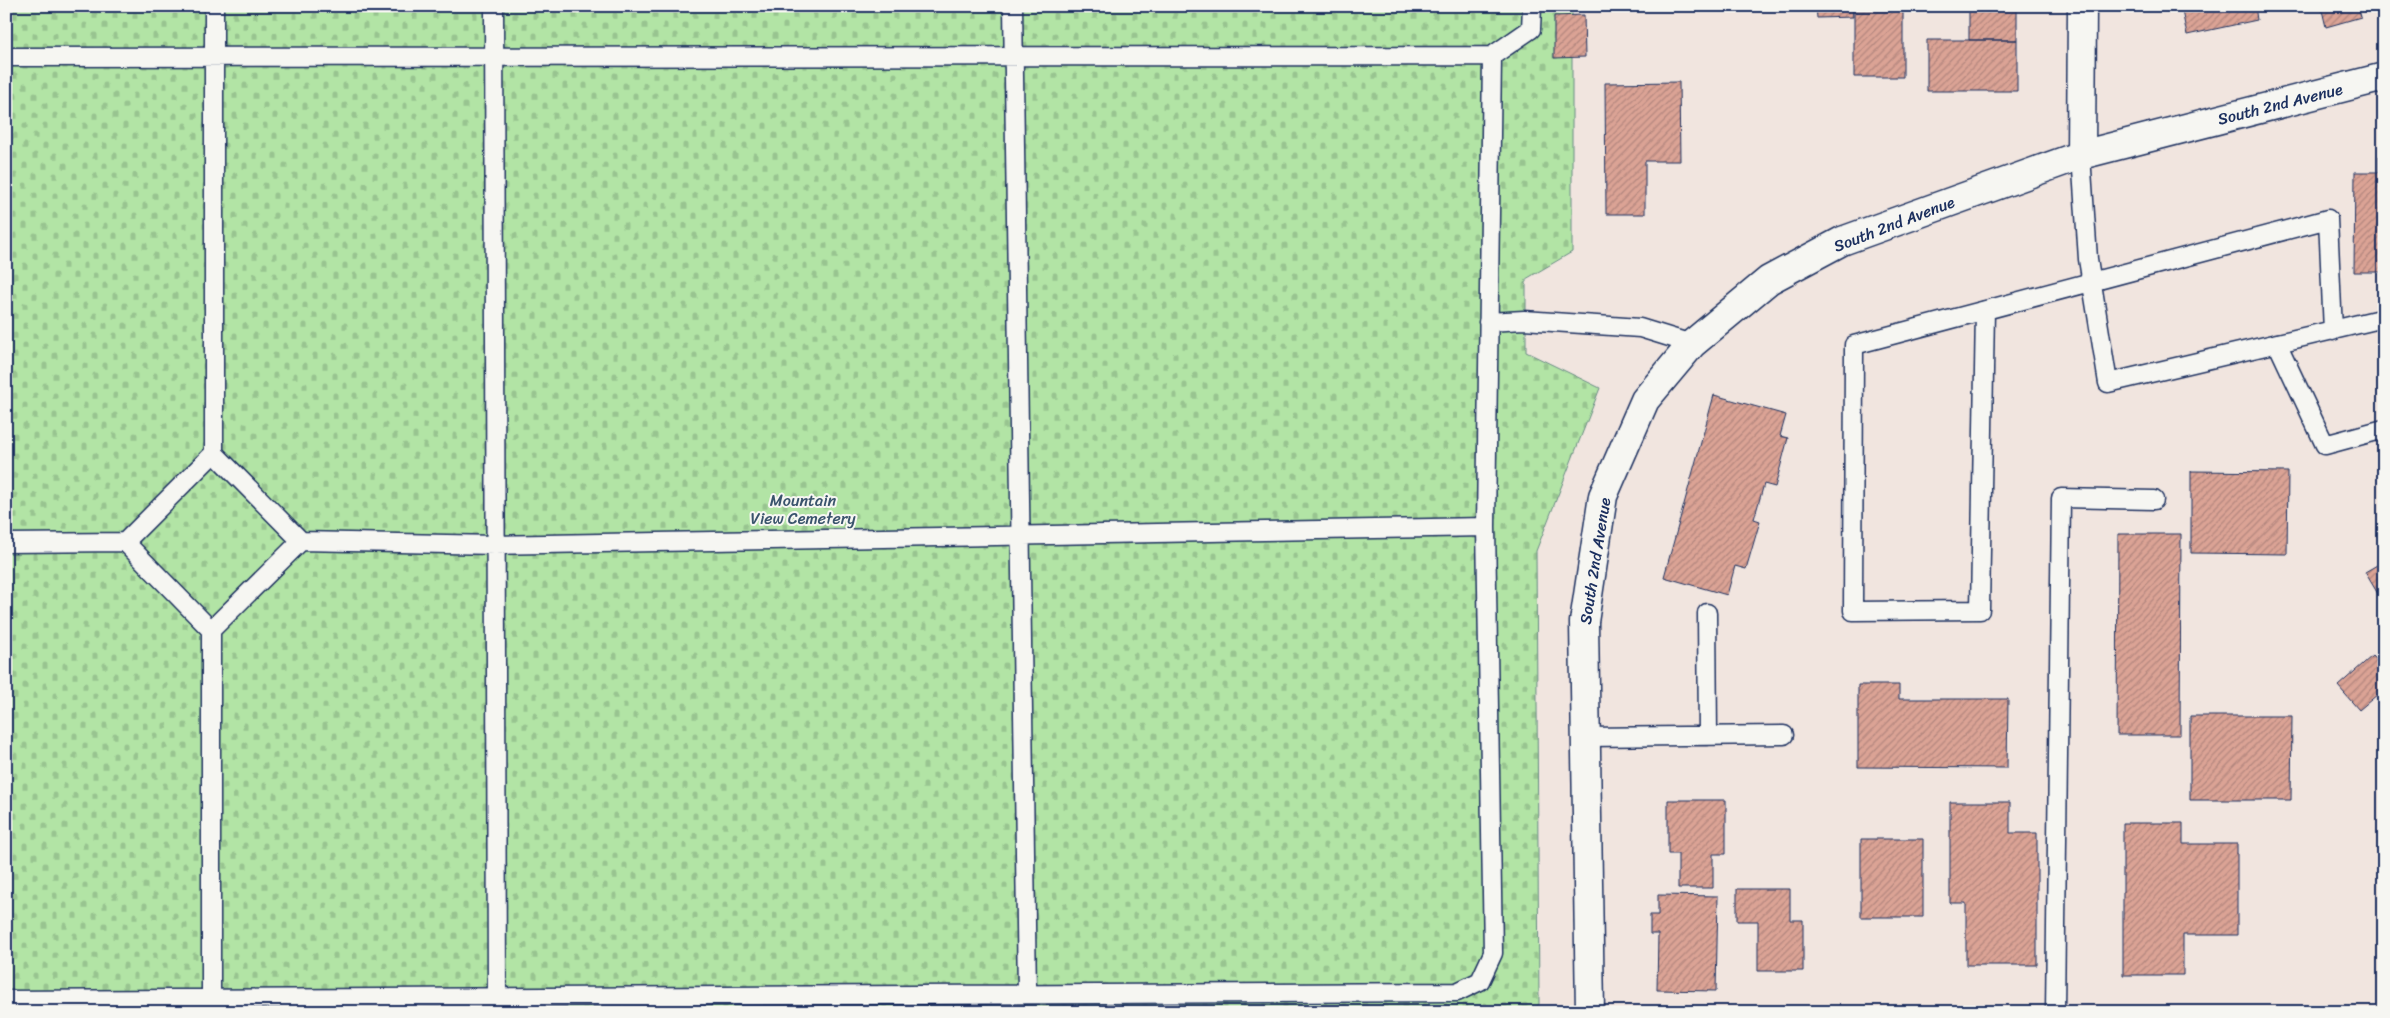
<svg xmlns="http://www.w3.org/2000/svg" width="2390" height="1018" font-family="Sriracha,sans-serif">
<defs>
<pattern id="cemetery-stones" width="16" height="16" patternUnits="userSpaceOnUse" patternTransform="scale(1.25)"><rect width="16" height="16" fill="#b2e4a5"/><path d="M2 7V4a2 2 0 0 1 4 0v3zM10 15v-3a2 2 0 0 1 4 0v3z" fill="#98c490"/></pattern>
<pattern id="building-hatch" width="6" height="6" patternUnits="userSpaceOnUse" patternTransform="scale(1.25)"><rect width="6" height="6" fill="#dba395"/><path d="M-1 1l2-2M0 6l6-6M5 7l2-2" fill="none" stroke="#b1857d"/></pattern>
</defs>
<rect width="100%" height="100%" fill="#f1e5df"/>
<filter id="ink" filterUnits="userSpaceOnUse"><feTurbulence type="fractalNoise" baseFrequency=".02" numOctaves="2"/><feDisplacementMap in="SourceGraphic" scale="10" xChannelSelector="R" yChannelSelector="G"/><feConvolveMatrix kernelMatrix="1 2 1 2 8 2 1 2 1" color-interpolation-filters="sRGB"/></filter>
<g filter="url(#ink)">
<!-- cemetery -->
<path fill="url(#cemetery-stones)" stroke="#668a82" d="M 6,6 L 1572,6 L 1572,252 L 1526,279 L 1526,352 L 1600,388 L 1536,551 L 1539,1004 L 1532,1012 L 6,1012 Z"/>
<!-- building -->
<path fill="url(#building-hatch)" stroke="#1b2f5e" d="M 1816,6 L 1852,6 L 1853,17 L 1817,18 Z
M 1969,6 L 2017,6 L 2017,40 L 1969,40 Z
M 2181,6 L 2255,6 L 2257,20 L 2187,35 Z
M 2321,6 L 2358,6 L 2361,17 L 2326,27 Z
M 1854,10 L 1903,10 L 1903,77 L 1854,77 Z
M 1584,15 L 1585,57 L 1554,58 L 1554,16 Z
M 1927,40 L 2017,40 L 2017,91 L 1927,91 Z
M 1679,82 L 1680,161 L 1645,161 L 1645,214 L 1606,214 L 1605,83 Z
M 2379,156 L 2384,156 L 2384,272 L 2354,272 L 2355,172 L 2379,172 Z
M 1714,395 L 1786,415 L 1780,436 L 1788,438 L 1775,487 L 1764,484 L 1754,519 L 1760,521 L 1746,569 L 1735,566 L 1727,595 L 1664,577 Z
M 2191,471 L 2288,472 L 2287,554 L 2191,553 Z
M 2118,534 L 2181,534 L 2180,735 L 2117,735 Z
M 2384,561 L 2384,604 L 2365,572 Z
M 2372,656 L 2384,669 L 2384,689 L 2359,710 L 2338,686 Z
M 1858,685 L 1899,685 L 1899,699 L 2008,699 L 2007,768 L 1858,767 Z
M 2190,716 L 2292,716 L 2291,800 L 2190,800 Z
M 1668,800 L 1726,800 L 1726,854 L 1713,854 L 1713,888 L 1678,888 L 1678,854 L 1668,854 Z
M 1950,802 L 2010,802 L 2010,833 L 2037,833 L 2037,965 L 1966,965 L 1966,903 L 1950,903 Z
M 2123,823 L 2183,823 L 2183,844 L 2237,844 L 2237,935 L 2183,935 L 2183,975 L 2123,975 Z
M 1861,839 L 1923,839 L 1923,917 L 1861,917 Z
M 1737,889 L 1790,889 L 1790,920 L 1803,920 L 1803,971 L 1758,971 L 1758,921 L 1737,921 Z
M 1658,895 L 1718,896 L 1716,991 L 1657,990 L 1658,934 L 1650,934 L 1650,915 L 1658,915 Z"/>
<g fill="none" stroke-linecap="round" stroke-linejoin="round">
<!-- service casing -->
<g stroke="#1b2f5e" stroke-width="21">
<path id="service" d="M 214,6 L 214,453
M 494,6 L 497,997
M 1013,6 L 1027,994
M 6,57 L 1492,56 L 1531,29 L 1532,6
M 2081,155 L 2088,259 L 2108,383 L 2384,318
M 1985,310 L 1980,610 L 1853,611 L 1854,345 L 2328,219 L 2333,331
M 1488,322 L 1524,320 L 1640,328 L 1692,344
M 2277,343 L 2325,445 L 2384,429
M 301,541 L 495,545 L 1486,527
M 6,543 L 125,542 L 214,453 L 301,541 L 211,630 L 125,542
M 1707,613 L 1708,736
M 211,630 L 211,999
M 1585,737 L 1784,735
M 6,1000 L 1457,992 L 1480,981 L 1493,953 L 1486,527 L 1492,56
M 2055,1012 L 2061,498 L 2154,500"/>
</g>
<!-- minor casing -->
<g stroke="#1b2f5e" stroke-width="31">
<path id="minor" d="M 2081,155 L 2082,6"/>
</g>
<!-- secondary casing -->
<g stroke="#1b2f5e" stroke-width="31">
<path id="secondary" d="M 1590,1012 L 1584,622 L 1603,496 L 1645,400 L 1692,344 L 1769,280 L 1842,241 L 2081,155 L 2384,77"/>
</g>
<!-- service -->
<use href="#service" stroke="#f6f6f2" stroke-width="18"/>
<!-- minor -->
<use href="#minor" stroke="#f6f6f2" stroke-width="28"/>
<!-- secondary -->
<use href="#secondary" stroke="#f6f6f2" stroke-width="28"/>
</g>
</g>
<g text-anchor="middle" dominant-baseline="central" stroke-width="4" stroke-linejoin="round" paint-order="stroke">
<!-- street labels -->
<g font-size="16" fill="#1b2f5e" stroke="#f6f6f2">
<text transform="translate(2280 104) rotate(-14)">South 2nd Avenue</text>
<text transform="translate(1894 224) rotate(-21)">South 2nd Avenue</text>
<text transform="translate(1595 561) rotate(-81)">South 2nd Avenue</text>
</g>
<!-- park labels -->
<g font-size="16" fill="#39536c" stroke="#f6f6f2">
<text x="803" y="500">Mountain<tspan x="803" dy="18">View Cemetery</tspan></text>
</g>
</g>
<!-- margin -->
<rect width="2390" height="1018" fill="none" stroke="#f6f6f2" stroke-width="25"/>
<rect x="12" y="12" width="2365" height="993" fill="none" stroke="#1b2f5e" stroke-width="2" filter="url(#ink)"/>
</svg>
